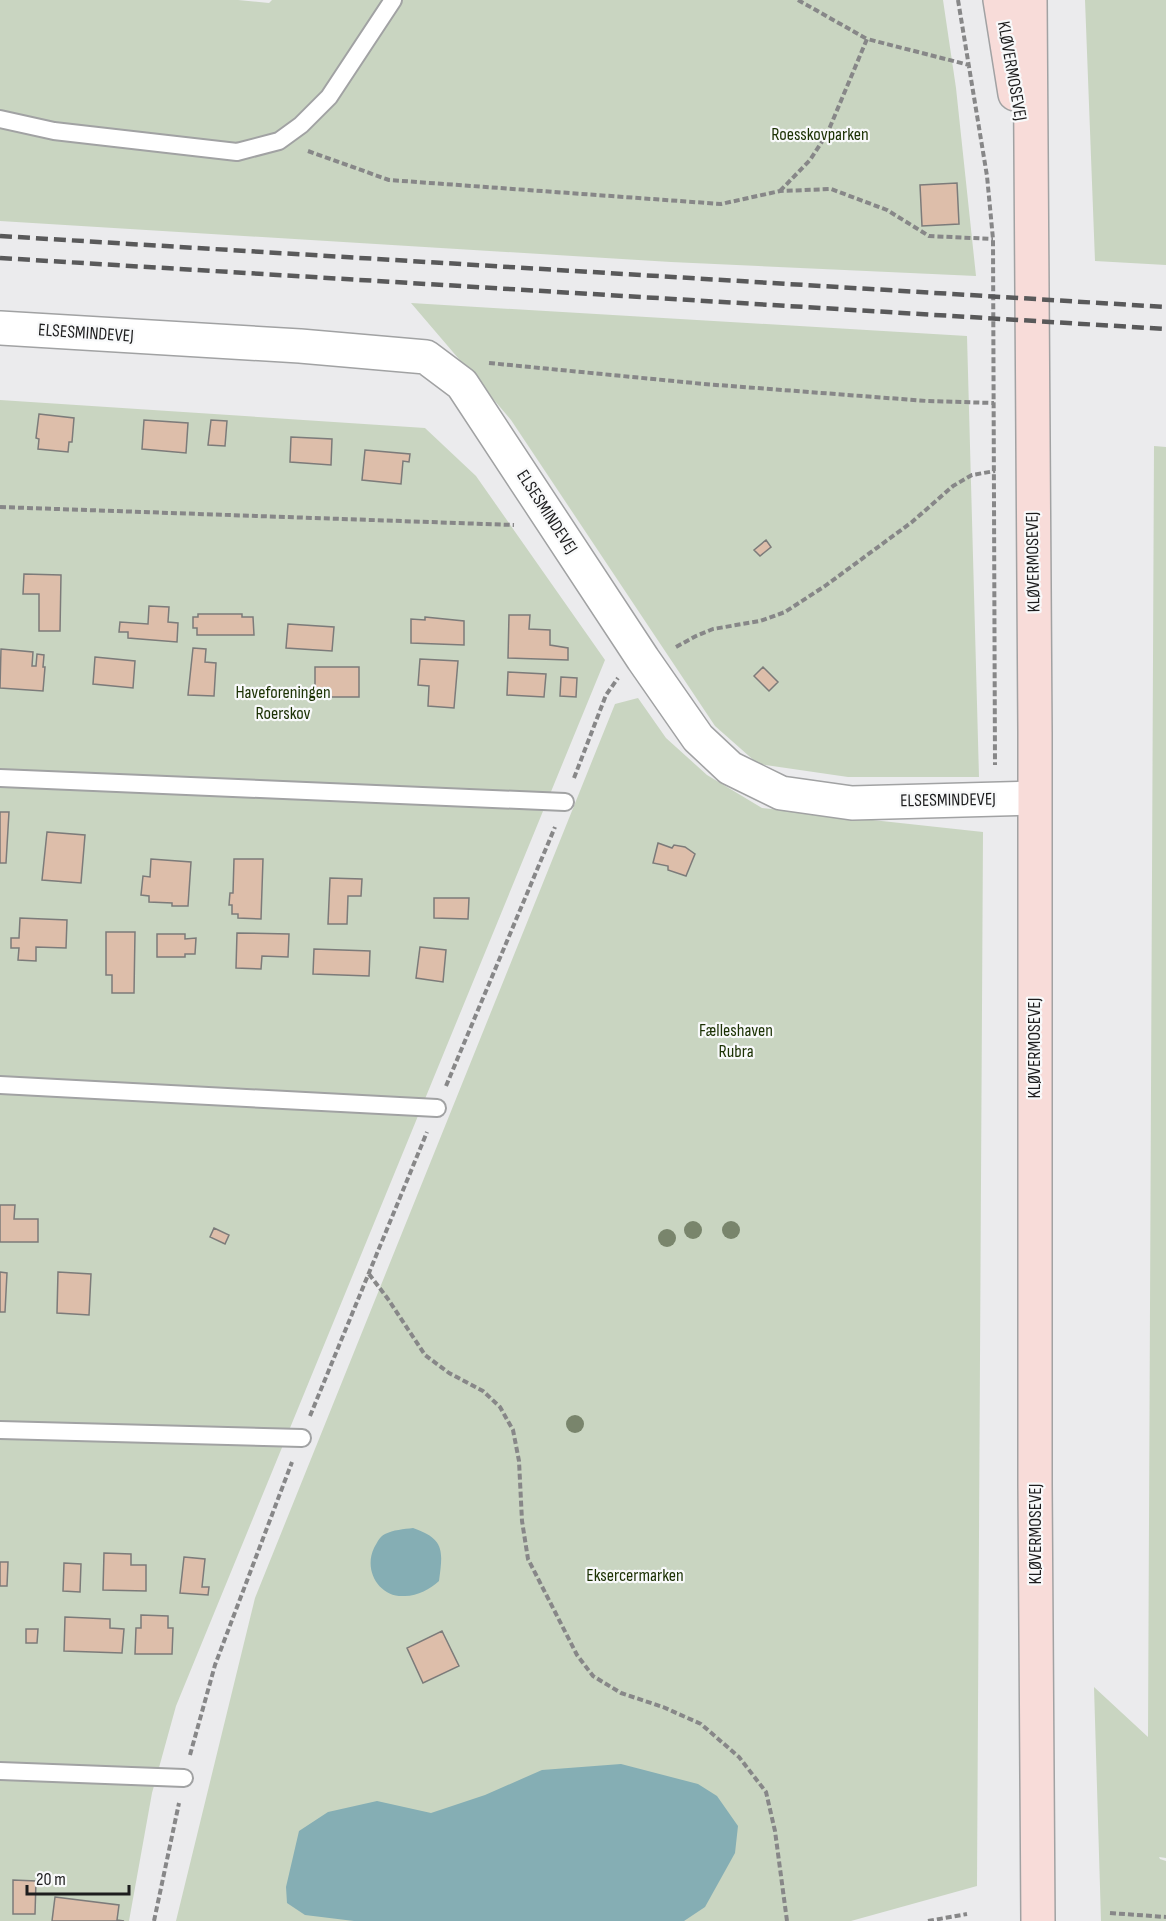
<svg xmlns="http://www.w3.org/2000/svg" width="1166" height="1921" font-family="'Sofia Sans Condensed',sans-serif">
<rect width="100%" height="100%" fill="#ebebed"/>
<!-- green -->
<path fill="#c9d5c1" d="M 0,0 L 238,0 L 269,3 L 272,0 L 943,0 L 956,88 L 976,276 L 671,262 L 0,221 Z
M 1085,0 L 1166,0 L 1166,265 L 1095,261 Z
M 411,303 L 967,336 L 979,777 L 848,777 L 758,764 L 715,726 L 511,420 Z
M 0,400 L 425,428 L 476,476 L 605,660 L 176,1706 L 152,1793 L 129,1921 L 0,1921 Z
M 1154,446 L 1166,447 L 1166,1858 L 1159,1857 L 1160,1859 L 1166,1861 L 1166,1921 L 1101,1921 L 1094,1687 L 1148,1737 Z
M 638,698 L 666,738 L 707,775 L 762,808 L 983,832 L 977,1886 L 851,1921 L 176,1921 L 255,1598 L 615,704 Z"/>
<!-- water -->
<path fill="#85aeb4" d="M 413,1528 C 445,1539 443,1551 439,1581 C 430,1589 418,1596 405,1596 C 380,1598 363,1571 374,1548 C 377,1543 379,1537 385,1534 C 393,1530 404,1529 413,1528 Z
M 621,1764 L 698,1784 L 717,1796 L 738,1826 L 735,1853 L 705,1907 L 684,1921 L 354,1921 L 305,1915 L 287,1903 L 286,1887 L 299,1831 L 328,1812 L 377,1801 L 431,1813 L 485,1795 L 542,1770 Z"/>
<!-- building -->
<path fill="#ddbeaa" stroke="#7c7b7a" stroke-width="1.5" d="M 957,183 L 959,224 L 922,226 L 920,185 Z
M 39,414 L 74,418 L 72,442 L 69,442 L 68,452 L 38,449 L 39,439 L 36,438 Z
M 144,420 L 188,423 L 186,453 L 142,449 Z
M 211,420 L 227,421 L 225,446 L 208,445 Z
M 291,437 L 332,439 L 331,465 L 290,462 Z
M 365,450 L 410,454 L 409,462 L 403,461 L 401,484 L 362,480 Z
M 766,540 L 771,547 L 760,556 L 754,550 Z
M 24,574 L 61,575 L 60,631 L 39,631 L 39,594 L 23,594 Z
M 149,606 L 169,607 L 168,622 L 178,623 L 177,642 L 128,638 L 128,632 L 119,632 L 120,622 L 148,624 Z
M 198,614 L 242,614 L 242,617 L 253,617 L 254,635 L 197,635 L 197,628 L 193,628 L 193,617 L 198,617 Z
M 509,615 L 530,615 L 529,629 L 550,630 L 550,645 L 568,648 L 568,660 L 508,658 Z
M 425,617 L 464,621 L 464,645 L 411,643 L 411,619 L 425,620 Z
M 288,624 L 334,627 L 332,651 L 286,648 Z
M 193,648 L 206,649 L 205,662 L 216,663 L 214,696 L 188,695 Z
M 1,649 L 33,652 L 32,666 L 36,666 L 37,654 L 44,655 L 43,667 L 45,667 L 43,691 L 0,688 Z
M 95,657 L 135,661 L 133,688 L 93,684 Z
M 420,659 L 458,661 L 454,708 L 428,706 L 429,686 L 418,685 Z
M 315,667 L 359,667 L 359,697 L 315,697 Z
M 763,667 L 778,682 L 769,691 L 754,676 Z
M 508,672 L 546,674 L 544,697 L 507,695 Z
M 561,677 L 577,678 L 576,697 L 560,696 Z
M 0,812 L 9,812 L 6,863 L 0,863 Z
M 47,832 L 85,835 L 81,883 L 42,880 Z
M 658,843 L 672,848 L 674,845 L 685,847 L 695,854 L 686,876 L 668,870 L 668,866 L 653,863 Z
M 151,859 L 191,862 L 188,906 L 172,906 L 172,903 L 149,902 L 149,896 L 141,895 L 143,876 L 150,877 Z
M 234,859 L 263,859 L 261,919 L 238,918 L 238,914 L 232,914 L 232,905 L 229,905 L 230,893 L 233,893 Z
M 330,878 L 362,879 L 361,896 L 348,896 L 347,924 L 328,924 Z
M 434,898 L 469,898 L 468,919 L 434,918 Z
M 20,918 L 67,920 L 66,948 L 36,947 L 36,961 L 18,960 L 19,948 L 11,948 L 11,938 L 19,938 Z
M 106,932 L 135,932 L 134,993 L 112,993 L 112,975 L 106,975 Z
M 237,933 L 289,934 L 288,957 L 262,956 L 261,969 L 236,968 Z
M 157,934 L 185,934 L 185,939 L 196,938 L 195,954 L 185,954 L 185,957 L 157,957 Z
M 420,947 L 446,950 L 443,982 L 416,978 Z
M 314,949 L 370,951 L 369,976 L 313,974 Z
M 0,1205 L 15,1205 L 14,1219 L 38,1219 L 38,1242 L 0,1242 Z
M 214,1228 L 229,1235 L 225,1244 L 210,1237 Z
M 0,1272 L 7,1273 L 5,1312 L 0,1312 Z
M 58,1272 L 91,1274 L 89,1315 L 57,1313 Z
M 104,1553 L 131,1554 L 131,1565 L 146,1565 L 146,1591 L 103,1590 Z
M 184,1557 L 205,1559 L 202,1587 L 209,1587 L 208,1595 L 180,1593 Z
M 0,1562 L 8,1562 L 7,1586 L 0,1586 Z
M 64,1563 L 81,1564 L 80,1592 L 63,1591 Z
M 141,1615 L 168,1616 L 168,1628 L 173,1628 L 172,1654 L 135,1654 L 136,1628 L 141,1628 Z
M 65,1617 L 110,1619 L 110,1628 L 124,1629 L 122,1653 L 64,1651 Z
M 26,1629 L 38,1629 L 37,1643 L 26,1643 Z
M 442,1631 L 459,1666 L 423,1683 L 407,1648 Z
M 13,1880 L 36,1881 L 35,1914 L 13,1914 Z
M 55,1897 L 119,1905 L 117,1920 L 124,1921 L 52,1921 Z"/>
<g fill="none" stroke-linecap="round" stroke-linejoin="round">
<!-- service casing -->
<g stroke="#a1a2a3" stroke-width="20">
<path id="service" d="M 0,119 L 54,131 L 237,152 L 279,141 L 301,125 L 329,97 L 393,0
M 0,778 L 565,802
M 0,1085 L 437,1108
M 0,1430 L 302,1438
M 0,1771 L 184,1778"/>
</g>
<!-- minor casing -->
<g stroke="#a1a2a3" stroke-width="36">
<path id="minor" d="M 0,328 L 300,346 L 426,357 L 462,384 L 643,659 L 698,738 L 730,768 L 781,793 L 852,803 L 1034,798"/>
</g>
<!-- secondary casing -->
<g stroke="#a1a2a3" stroke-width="36">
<path id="secondary" d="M 1000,0 L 1015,94
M 1030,0 L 1035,732 L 1035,1484 L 1038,1921"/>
</g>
<!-- path -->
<path stroke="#878788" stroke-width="4" stroke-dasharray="6 3" stroke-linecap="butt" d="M 798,0 L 867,39
M 958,0 L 987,176 L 993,239 L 995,765
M 308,151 L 389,180 L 721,204 L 780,191 L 831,189 L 887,210 L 929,236 L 993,239
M 780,191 L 810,160 L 827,134 L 867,39 L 969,65
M 489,363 L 704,384 L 927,401 L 994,403
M 0,507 L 514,525
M 676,647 L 696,636 L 713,629 L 760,621 L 785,612 L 825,586 L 912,522 L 953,486 L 972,475 L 995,471
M 574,778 L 606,695 L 618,678
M 446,1086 L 555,827
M 369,1274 L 388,1299 L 425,1355 L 449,1373 L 483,1391 L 500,1407 L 513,1430 L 519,1461 L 522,1521 L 528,1559 L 577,1655 L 593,1676 L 621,1693 L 663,1707 L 701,1724 L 739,1757 L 766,1792 L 775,1831 L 787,1921
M 310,1416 L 427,1132
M 190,1755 L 215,1665 L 292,1462
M 1110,1913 L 1166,1917
M 154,1921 L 179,1803
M 928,1921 L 967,1914"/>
<!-- service -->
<use href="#service" stroke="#fff" stroke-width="16"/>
<!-- minor -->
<use href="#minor" stroke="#fff" stroke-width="33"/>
<!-- secondary -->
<use href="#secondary" stroke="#f8dcd9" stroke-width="33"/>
<!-- rail -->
<path stroke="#59595a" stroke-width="4.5" stroke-dasharray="12 6" stroke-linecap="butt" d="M 0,236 L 1166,307
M 0,258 L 1166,329"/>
</g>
<!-- trees -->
<g fill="#79856c">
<circle cx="693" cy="1230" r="9"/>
<circle cx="731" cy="1230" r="9"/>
<circle cx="667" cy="1238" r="9"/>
<circle cx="575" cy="1424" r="9"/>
</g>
<g text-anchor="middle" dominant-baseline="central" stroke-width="4.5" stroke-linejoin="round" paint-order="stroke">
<!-- street labels -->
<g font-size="18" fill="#1d1d1e" stroke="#f8f9fa">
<text transform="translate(1012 71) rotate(80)">KLØVERMOSEVEJ</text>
<text transform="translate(86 333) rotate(4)">ELSESMINDEVEJ</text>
<text transform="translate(547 512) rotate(57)">ELSESMINDEVEJ</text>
<text transform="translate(1033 562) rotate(-91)">KLØVERMOSEVEJ</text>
<text transform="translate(948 800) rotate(-1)">ELSESMINDEVEJ</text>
<text transform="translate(1034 1048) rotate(-90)">KLØVERMOSEVEJ</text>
<text transform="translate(1035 1534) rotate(-90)">KLØVERMOSEVEJ</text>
</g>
<!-- park labels -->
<g font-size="18" fill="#1b3103" stroke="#f8f9fa">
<text x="820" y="134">Roesskovparken</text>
<text x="283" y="692">Haveforeningen<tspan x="283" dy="21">Roerskov</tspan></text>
<text x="736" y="1030">Fælleshaven<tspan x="736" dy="21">Rubra</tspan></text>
<text x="635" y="1575">Eksercermarken</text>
</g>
</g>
<!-- scale -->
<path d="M27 1885v9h102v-9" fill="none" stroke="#1d1d1e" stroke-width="3"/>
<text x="36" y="1885" font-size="18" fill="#1d1d1e" stroke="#f8f9fa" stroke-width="4.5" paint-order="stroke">20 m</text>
</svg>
